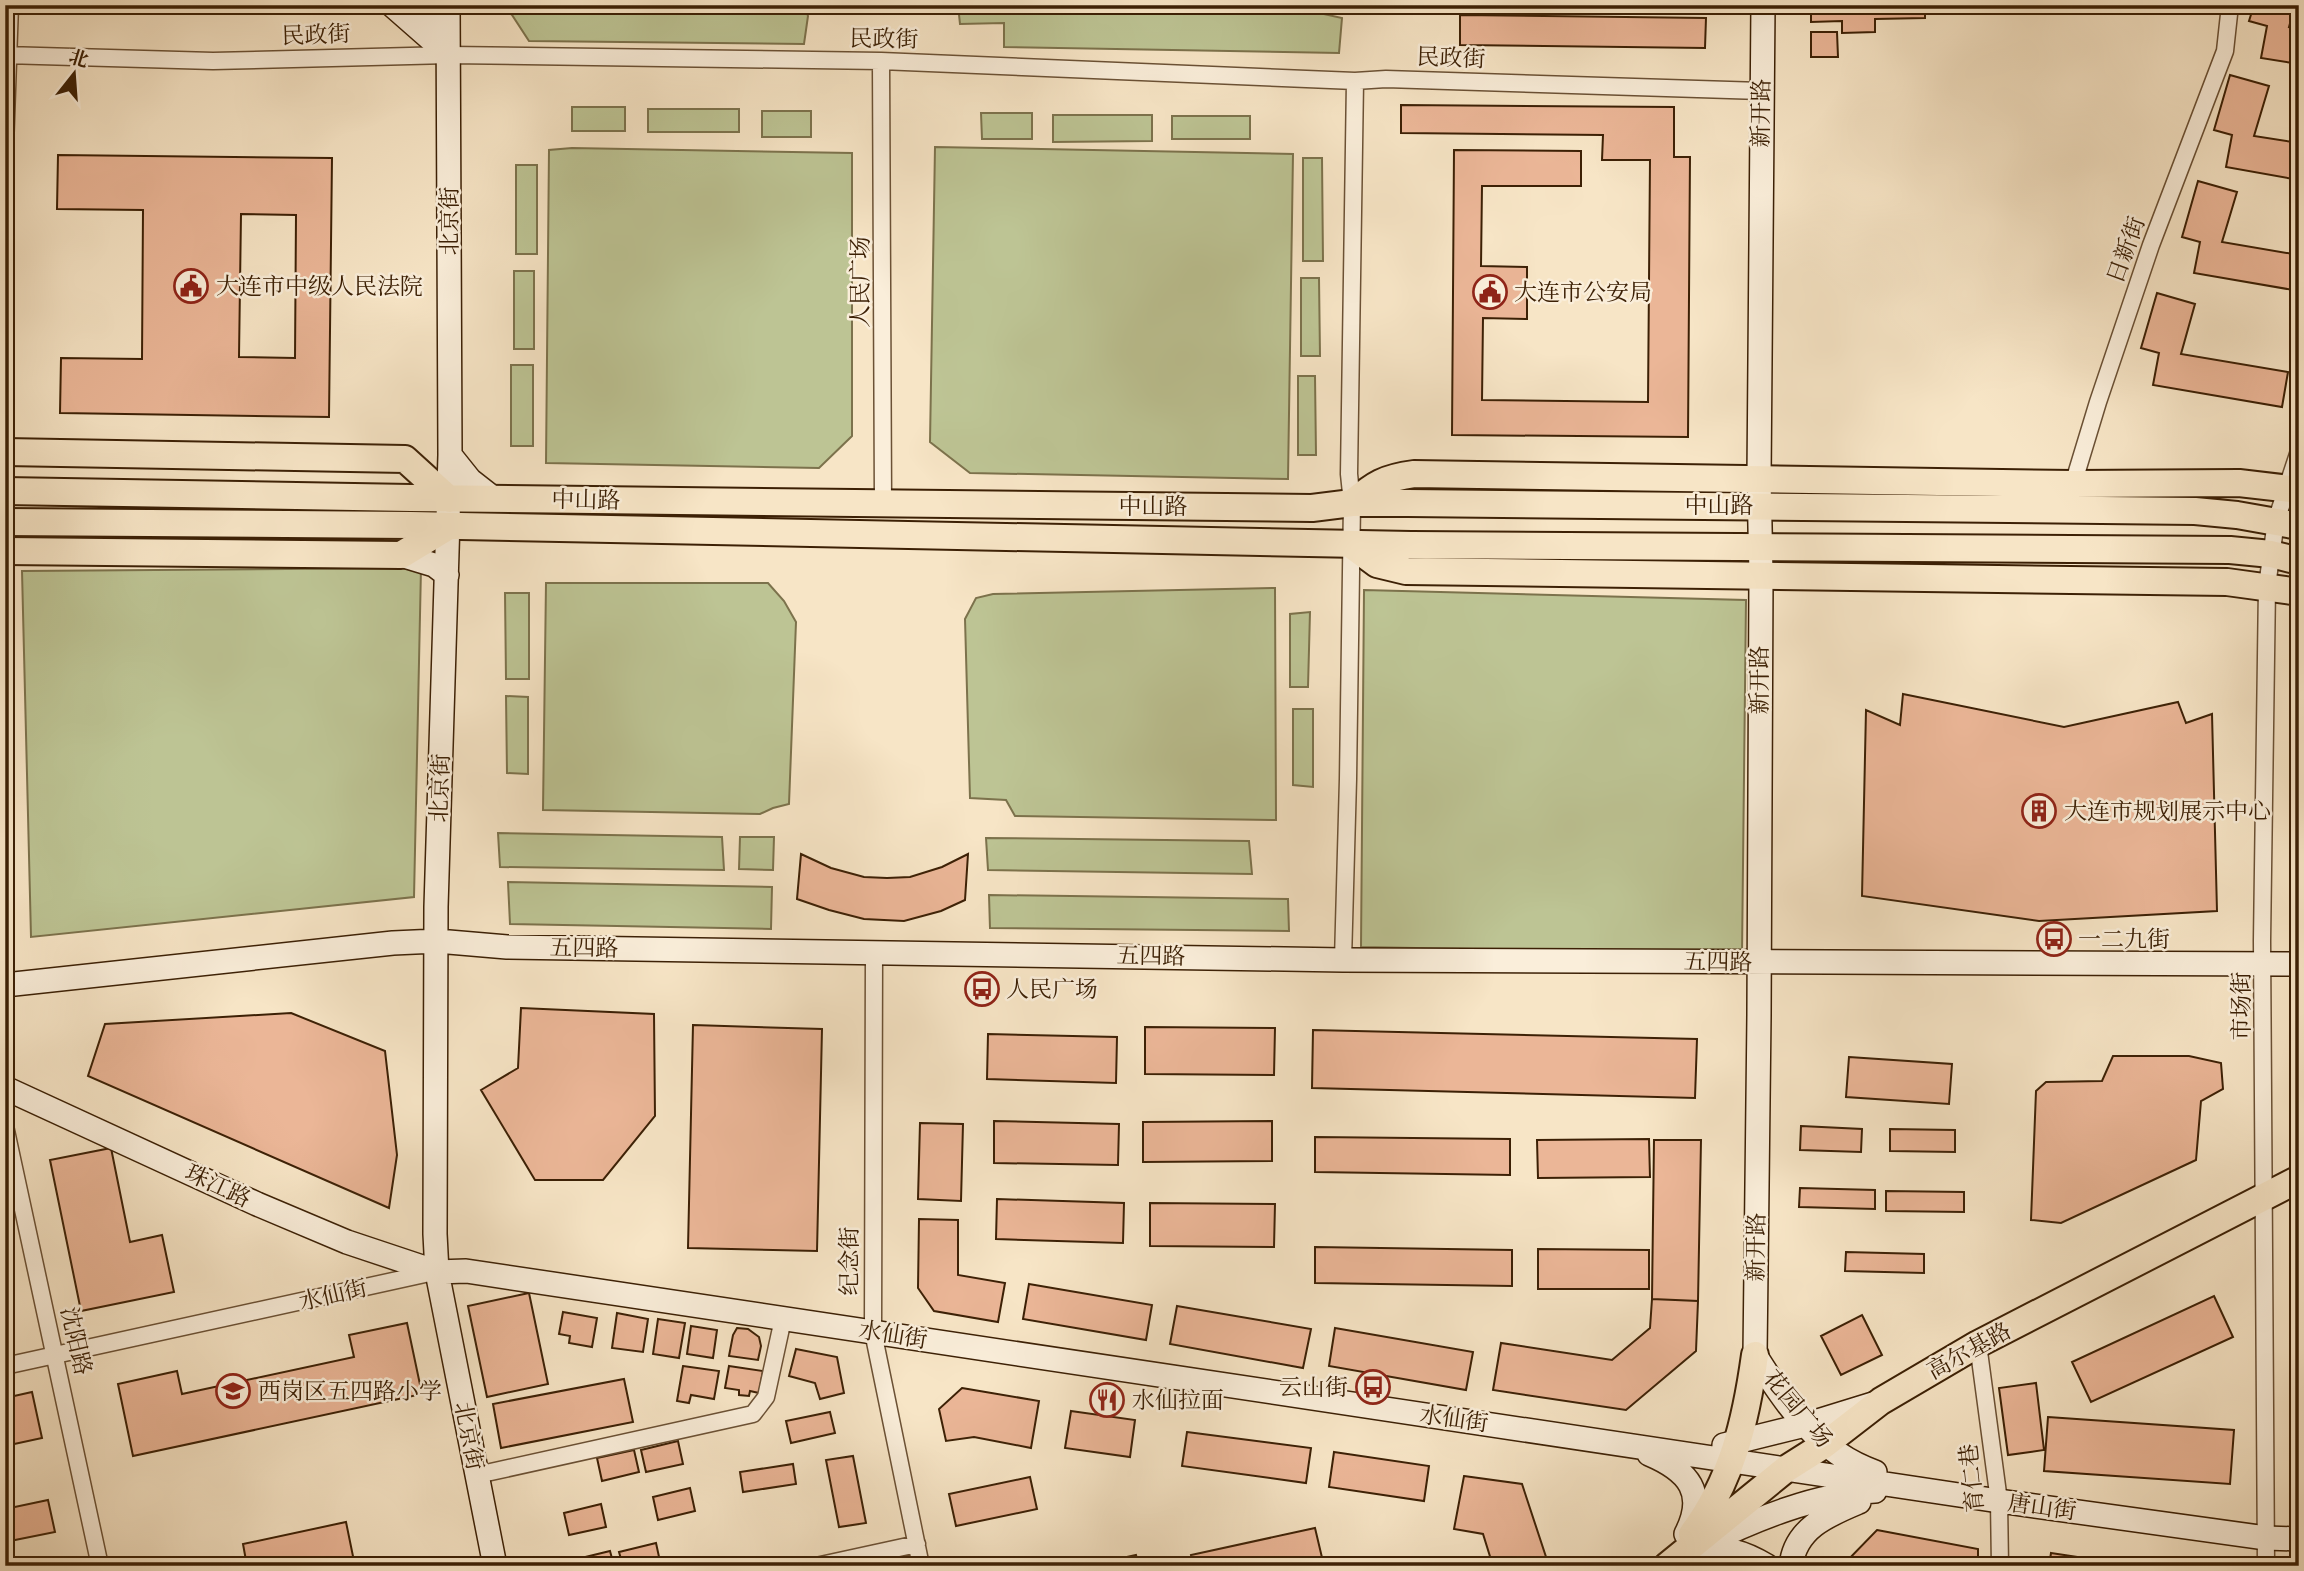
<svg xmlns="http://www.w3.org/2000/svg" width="2304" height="1571" font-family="Cardo,'Noto Serif SC',serif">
<rect width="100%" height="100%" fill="#f7e5c6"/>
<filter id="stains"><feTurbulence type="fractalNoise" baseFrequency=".00286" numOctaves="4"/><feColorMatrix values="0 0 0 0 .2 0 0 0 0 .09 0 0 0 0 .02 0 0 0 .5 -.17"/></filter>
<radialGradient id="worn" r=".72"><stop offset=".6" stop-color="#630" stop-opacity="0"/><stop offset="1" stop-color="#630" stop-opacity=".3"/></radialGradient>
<!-- green -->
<path fill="#bdc494" stroke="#7c724c" stroke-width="2" d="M 502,5 L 804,5 L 808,16 L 804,44 L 529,41 L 512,15 Z
M 958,5 L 1295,5 L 1296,8 L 1342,18 L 1339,53 L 1004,47 L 1004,23 L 960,24 Z
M 572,107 L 625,107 L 625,131 L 572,131 Z
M 648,109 L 739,109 L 739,132 L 648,132 Z
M 762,111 L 811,111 L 811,137 L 762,137 Z
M 981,113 L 1032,113 L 1032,139 L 982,139 Z
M 1053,115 L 1152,115 L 1152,141 L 1053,142 Z
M 1172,116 L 1250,116 L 1250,139 L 1172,139 Z
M 935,147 L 1293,154 L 1288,479 L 970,473 L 930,442 Z
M 572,148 L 852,153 L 852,436 L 819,468 L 546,463 L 549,150 Z
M 1303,158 L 1322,158 L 1323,261 L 1303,261 Z
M 516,165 L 537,165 L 537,254 L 516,254 Z
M 514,271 L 534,271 L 534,349 L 514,349 Z
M 1301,278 L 1319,278 L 1320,356 L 1301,356 Z
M 511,365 L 533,365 L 533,446 L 511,446 Z
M 1298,376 L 1315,376 L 1316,455 L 1298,455 Z
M 421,568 L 414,897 L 31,937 L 22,571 Z
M 546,583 L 768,583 L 784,601 L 796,622 L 789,804 L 773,808 L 760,814 L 543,810 Z
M 1275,588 L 1276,820 L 1015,816 L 1006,800 L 970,798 L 965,619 L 976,598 L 993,594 Z
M 1364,590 L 1746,600 L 1742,954 L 1361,947 Z
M 505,593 L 529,593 L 529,679 L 506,679 Z
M 1310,612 L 1308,687 L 1290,687 L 1290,614 Z
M 506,696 L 528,697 L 528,774 L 507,773 Z
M 1293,709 L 1313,709 L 1313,787 L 1293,785 Z
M 498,833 L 722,837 L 724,870 L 500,867 Z
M 740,837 L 774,837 L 773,870 L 739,869 Z
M 986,838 L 1249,841 L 1252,874 L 988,870 Z
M 508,882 L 772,887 L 771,929 L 510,924 Z
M 989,895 L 1288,899 L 1289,931 L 990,928 Z"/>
<!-- building -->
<path fill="#ebb697" stroke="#3c2005" stroke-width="2" fill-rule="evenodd" d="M 1811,5 L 1925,5 L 1925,18 L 1875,19 L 1875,32 L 1842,33 L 1842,21 L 1811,22 Z
M 2254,5 L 2295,5 L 2289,27 L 2299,28 L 2299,64 L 2261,58 L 2267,26 L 2249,21 Z
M 1460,15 L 1706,18 L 1705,48 L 1460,45 Z
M 1811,32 L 1837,32 L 1838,57 L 1811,57 Z
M 2230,75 L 2269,86 L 2254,136 L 2299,143 L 2299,180 L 2226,167 L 2232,135 L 2214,130 Z
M 1401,105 L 1674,107 L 1674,157 L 1690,157 L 1688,437 L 1452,435 L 1454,150 L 1581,151 L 1581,186 L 1482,186 L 1481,266 L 1527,267 L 1527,319 L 1483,318 L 1482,400 L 1648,402 L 1650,160 L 1602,160 L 1603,135 L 1401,133 Z
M 58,155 L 332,158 L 329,417 L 60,413 L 61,358 L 142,359 L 143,210 L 57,209 ZM 241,214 L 296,215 L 295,358 L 239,357 Z
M 2198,181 L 2237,192 L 2222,242 L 2299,255 L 2299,291 L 2194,273 L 2200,242 L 2182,237 Z
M 2157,293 L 2195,304 L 2181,354 L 2288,372 L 2282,407 L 2153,385 L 2159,353 L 2141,348 Z
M 1903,694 L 2064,727 L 2178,702 L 2186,723 L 2212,714 L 2217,911 L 2039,921 L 1862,896 L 1866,710 L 1900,725 Z
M 2299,723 L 2299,904 L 2290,896 L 2293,743 Z
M 801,854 L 831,868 L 864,877 L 887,878 L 910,877 L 942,867 L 968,854 L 965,900 L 941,911 L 904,921 L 864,919 L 829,910 L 797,899 Z
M 521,1008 L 654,1014 L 655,1116 L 603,1180 L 535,1180 L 481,1090 L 518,1068 Z
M 291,1013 L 385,1051 L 397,1155 L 389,1208 L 88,1076 L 105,1024 Z
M 693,1025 L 822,1029 L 817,1251 L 688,1248 Z
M 1145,1027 L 1275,1028 L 1274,1075 L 1145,1074 Z
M 1313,1030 L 1697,1039 L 1695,1098 L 1312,1088 Z
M 988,1034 L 1117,1037 L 1116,1083 L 987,1079 Z
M 2113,1056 L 2189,1056 L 2221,1063 L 2223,1089 L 2201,1101 L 2196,1160 L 2061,1223 L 2031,1220 L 2036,1091 L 2046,1082 L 2102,1081 Z
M 1849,1057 L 1952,1064 L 1949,1104 L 1846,1097 Z
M 2298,1075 L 2299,1110 L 2297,1111 L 2294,1109 Z
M 994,1121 L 1119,1124 L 1118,1165 L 994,1163 Z
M 1272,1121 L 1272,1161 L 1143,1162 L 1143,1122 Z
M 920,1123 L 963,1124 L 961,1201 L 918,1199 Z
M 1801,1126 L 1862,1129 L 1861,1152 L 1800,1150 Z
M 1890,1129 L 1955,1130 L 1955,1152 L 1890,1151 Z
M 1315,1137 L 1510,1139 L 1510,1175 L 1315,1172 Z
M 1649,1139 L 1650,1177 L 1538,1178 L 1537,1140 Z
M 1654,1140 L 1701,1140 L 1698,1301 L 1652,1299 Z
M 111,1148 L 130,1242 L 162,1235 L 174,1292 L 81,1311 L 50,1160 Z
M 1800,1188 L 1875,1190 L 1875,1209 L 1799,1207 Z
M 1886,1191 L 1964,1192 L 1964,1212 L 1886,1211 Z
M 997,1199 L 1124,1203 L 1123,1243 L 996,1239 Z
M 1150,1203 L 1275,1204 L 1274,1247 L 1150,1246 Z
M 919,1219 L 958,1220 L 958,1275 L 1005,1283 L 998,1322 L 934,1311 L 918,1288 Z
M 1315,1247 L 1512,1250 L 1512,1286 L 1315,1283 Z
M 1538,1249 L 1649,1250 L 1649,1289 L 1538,1289 Z
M 1846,1252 L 1924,1254 L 1924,1273 L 1845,1271 Z
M 1029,1284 L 1152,1305 L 1146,1340 L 1023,1319 Z
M 529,1293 L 548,1384 L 487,1397 L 468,1306 Z
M 2214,1296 L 2233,1337 L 2091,1402 L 2072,1362 Z
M 1652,1299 L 1698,1301 L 1696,1351 L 1626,1410 L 1493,1390 L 1501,1343 L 1612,1360 L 1650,1328 Z
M 1177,1306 L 1311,1329 L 1303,1368 L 1170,1344 Z
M 563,1312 L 597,1318 L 592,1347 L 569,1343 L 570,1336 L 559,1334 Z
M 617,1313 L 648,1319 L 643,1352 L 612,1348 Z
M 1862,1315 L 1882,1355 L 1841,1375 L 1821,1336 Z
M 658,1319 L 685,1323 L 679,1358 L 653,1354 Z
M 407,1323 L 422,1394 L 133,1456 L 118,1384 L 177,1371 L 182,1394 L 354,1357 L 349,1335 Z
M 691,1326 L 717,1330 L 713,1358 L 687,1354 Z
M 737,1328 L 748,1329 L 759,1337 L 761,1346 L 758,1360 L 729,1356 L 733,1335 Z
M 1335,1328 L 1473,1352 L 1466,1390 L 1329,1366 Z
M 796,1349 L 837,1357 L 844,1393 L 820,1399 L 815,1383 L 789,1376 Z
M 683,1366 L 719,1371 L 714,1399 L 691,1395 L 689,1403 L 677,1401 Z
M 729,1366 L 763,1371 L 759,1393 L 750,1391 L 749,1396 L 739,1395 L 739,1390 L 725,1388 Z
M 624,1379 L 633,1422 L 501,1448 L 493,1404 Z
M 2036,1383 L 2044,1450 L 2008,1455 L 1999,1388 Z
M 962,1388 L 1039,1401 L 1031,1448 L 974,1437 L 946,1441 L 939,1409 Z
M 32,1392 L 42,1438 L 5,1446 L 5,1398 Z
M 1071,1411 L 1135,1420 L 1130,1457 L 1065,1448 Z
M 830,1412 L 835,1433 L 791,1443 L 786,1421 Z
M 2048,1417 L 2234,1430 L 2230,1484 L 2044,1471 Z
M 1187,1432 L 1311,1448 L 1306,1483 L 1182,1466 Z
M 678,1441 L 683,1464 L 646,1472 L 641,1450 Z
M 634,1450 L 639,1472 L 602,1481 L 597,1458 Z
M 1334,1452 L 1429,1466 L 1424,1501 L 1329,1487 Z
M 853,1456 L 866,1523 L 839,1527 L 826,1460 Z
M 793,1464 L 796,1484 L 743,1492 L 740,1472 Z
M 1464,1476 L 1522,1484 L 1549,1566 L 1493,1566 L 1483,1534 L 1454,1529 Z
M 1030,1477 L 1037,1509 L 956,1526 L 949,1494 Z
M 690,1488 L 695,1511 L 658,1520 L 653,1497 Z
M 48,1500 L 55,1532 L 5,1542 L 5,1509 Z
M 601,1504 L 606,1527 L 569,1535 L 564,1513 Z
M 346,1522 L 355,1566 L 247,1566 L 243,1544 Z
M 1315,1528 L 1324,1566 L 1193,1566 L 1191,1555 Z
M 1877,1530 L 1978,1549 L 1978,1566 L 1842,1566 Z
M 656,1543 L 661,1566 L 623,1566 L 619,1552 Z
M 610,1551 L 614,1566 L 575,1566 L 573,1560 Z
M 2051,1553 L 2137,1566 L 2049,1566 Z
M 1136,1555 L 1139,1566 L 1086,1566 Z
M 471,1560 L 472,1566 L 446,1566 Z
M 569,1560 L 571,1566 L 543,1566 Z"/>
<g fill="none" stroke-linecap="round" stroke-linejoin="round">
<!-- street casing -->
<g stroke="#6b5135" stroke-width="19">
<path id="street" d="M 5,55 L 213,61 L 449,55 L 881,61 L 1355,81 L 1386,79 L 1761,91
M 881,61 L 883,503
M 5,147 L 10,5
M 2071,491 L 2098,402 L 2151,245 L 2225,51 L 2230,5
M 874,952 L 873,1332 L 921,1566
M 1343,960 L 1348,779 L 1352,503 L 1349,474 L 1355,81
M 5,1126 L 100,1566
M 1978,1344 L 1999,1501 L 2000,1566
M 5,1366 L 434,1272
M 477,1475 L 753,1414 L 766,1397 L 783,1319
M 816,1566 L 917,1544
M 2266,1566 L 2262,941 L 2267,586 L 2276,521 L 2299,451"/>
</g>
<!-- secondary casing -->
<g stroke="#3c2005" stroke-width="26">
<path id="secondary" d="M 392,5 L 449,55
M 421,5 L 439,37
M 448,5 L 450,455 L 436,907 L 435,1234 L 437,1272 L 495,1566
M 450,455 L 470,480 L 493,498
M 401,555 L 434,565 L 447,575
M 5,985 L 393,943 L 437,941 L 507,947 L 1343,960 L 2299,964
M 5,1088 L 257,1204 L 347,1242 L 437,1272 L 466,1271 L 1999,1501 L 2266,1538 L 2299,1539
M 1755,1355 L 1759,1015 L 1761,575 L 1759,478 L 1763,5
M 1755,1355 C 1786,1404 1817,1452 1875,1472
M 1724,1445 L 1805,1425 L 1873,1404
M 1649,1454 C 1689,1471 1707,1493 1686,1534
M 1702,1545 C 1756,1519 1816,1494 1875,1491
M 1698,1552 C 1724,1545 1745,1553 1767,1566
M 1791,1566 C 1795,1528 1828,1515 1859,1502"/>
</g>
<!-- primary casing -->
<g stroke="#3c2005" stroke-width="30">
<path id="primary" d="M 5,452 L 405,459 L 449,499
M 5,491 L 411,498 L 1312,508 L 1352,503 L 1408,503 L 2195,511 L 2237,515 L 2299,526
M 1352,503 C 1375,484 1384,478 1414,474 L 2073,484 L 2239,483 L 2299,490
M 5,522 L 411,525 L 1411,545 L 2230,550 L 2271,554 L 2299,561
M 1350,544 L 1377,564 L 1406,571 L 2227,582 L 2299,592
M 5,551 L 401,555 L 449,526
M 1692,1534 C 1732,1481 1746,1420 1755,1355
M 1667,1566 L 1786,1469 L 1824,1445 L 1881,1401 L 1978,1344 L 2299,1179"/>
</g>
<!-- street -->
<use href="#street" stroke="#faeeda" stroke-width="16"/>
<!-- secondary -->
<use href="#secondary" stroke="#faeeda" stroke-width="23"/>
<!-- primary -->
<use href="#primary" stroke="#f7e5c6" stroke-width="26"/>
</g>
<!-- icons -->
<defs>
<g id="civic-ring" transform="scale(1.75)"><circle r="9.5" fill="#faeeda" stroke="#8f2418" stroke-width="1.5"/><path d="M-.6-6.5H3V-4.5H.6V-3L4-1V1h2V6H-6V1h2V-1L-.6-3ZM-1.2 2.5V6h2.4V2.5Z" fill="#8f2418"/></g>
<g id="building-ring" transform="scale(1.75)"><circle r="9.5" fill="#faeeda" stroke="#8f2418" stroke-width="1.5"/><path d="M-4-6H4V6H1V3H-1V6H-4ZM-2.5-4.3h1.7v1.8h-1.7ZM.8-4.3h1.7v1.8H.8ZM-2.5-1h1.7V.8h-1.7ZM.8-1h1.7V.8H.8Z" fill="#8f2418"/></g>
<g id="bus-ring" transform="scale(1.75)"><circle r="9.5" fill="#faeeda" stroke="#8f2418" stroke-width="1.5"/><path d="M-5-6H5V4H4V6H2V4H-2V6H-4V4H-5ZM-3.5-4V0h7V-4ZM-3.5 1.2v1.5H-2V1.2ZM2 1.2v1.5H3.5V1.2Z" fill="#8f2418"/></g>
<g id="school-ring" transform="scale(1.75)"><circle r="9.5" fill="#faeeda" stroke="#8f2418" stroke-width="1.5"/><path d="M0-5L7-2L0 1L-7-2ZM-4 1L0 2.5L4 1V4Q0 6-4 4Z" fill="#8f2418"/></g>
<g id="restaurant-ring" transform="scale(1.75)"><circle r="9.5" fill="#faeeda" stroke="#8f2418" stroke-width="1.5"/><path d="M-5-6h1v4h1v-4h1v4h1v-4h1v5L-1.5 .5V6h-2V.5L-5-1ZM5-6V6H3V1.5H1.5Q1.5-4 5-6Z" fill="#8f2418"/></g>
</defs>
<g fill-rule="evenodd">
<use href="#civic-ring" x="191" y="286"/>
<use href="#civic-ring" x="1490" y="292"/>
<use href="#building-ring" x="2039" y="811"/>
<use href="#bus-ring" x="2054" y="939"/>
<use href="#bus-ring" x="982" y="989"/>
<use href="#bus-ring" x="1373" y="1387"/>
<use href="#school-ring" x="233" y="1391"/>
<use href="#restaurant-ring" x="1107" y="1400"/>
</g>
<g text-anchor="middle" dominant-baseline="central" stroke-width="5" stroke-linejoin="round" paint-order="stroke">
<!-- street labels -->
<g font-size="23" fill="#3c2005" stroke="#faeeda">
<text transform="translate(316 35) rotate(-2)">民政街</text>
<text transform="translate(884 39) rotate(1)">民政街</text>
<text transform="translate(1451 58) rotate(2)">民政街</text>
<text transform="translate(1761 113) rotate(-89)">新开路</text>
<text transform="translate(449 221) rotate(-90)">北京街</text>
<text transform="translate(2126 250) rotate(-70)">日新街</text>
<text transform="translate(860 282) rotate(-90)">人民广场</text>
<text transform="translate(586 500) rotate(1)">中山路</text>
<text x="1719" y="505">中山路</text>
<text x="1153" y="506">中山路</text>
<text transform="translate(1759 680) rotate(-90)">新开路</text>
<text transform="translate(440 788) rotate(-88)">北京街</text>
<text transform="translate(584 948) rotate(1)">五四路</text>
<text transform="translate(1151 956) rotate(1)">五四路</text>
<text transform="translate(1718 962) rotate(1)">五四路</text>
<text transform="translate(2241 1006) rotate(-90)">市场街</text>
<text transform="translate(218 1186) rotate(25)">珠江路</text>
<text transform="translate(1756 1247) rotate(-89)">新开路</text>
<text transform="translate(849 1261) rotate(-90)">纪念街</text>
<text transform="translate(333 1295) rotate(-13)">水仙街</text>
<text transform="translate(893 1335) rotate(9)">水仙街</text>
<text transform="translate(76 1341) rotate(77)">沈阳路</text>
<text transform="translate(1969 1351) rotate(-29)">高尔基路</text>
<text transform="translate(1798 1409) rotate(50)">花园广场</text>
<text transform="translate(1454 1419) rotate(8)">水仙街</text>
<text transform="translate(469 1436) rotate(79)">北京街</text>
<text transform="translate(1972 1478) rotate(-96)">育仁巷</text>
<text transform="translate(2042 1507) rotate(8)">唐山街</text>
</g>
<!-- poi labels -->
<g font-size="23" fill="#3c2005" stroke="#faeeda" text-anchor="start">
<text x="216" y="286">大连市中级人民法院</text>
<text x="1514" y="292">大连市公安局</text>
<text x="2064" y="811">大连市规划展示中心</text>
<text x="2078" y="939">一二九街</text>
<text x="1006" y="989">人民广场</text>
<text x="1348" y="1387" text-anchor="end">云山街</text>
<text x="258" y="1391">西岗区五四路小学</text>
<text x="1132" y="1400">水仙拉面</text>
</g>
</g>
<!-- margin -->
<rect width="2304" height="1571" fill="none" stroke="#f7e5c6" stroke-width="28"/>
<rect x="7" y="7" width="2290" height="1557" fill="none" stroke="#3c2005" stroke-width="3.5"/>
<rect x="14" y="14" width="2276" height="1543" fill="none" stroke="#3c2005" stroke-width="2"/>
<!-- north arrow -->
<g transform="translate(74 74) rotate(17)" stroke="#faeeda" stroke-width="5" paint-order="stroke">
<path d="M0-5L12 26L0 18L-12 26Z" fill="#3c2005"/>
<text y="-10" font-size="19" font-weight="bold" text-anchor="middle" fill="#3c2005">北</text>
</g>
<rect width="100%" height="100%" filter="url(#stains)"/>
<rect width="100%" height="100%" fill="url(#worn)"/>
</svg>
